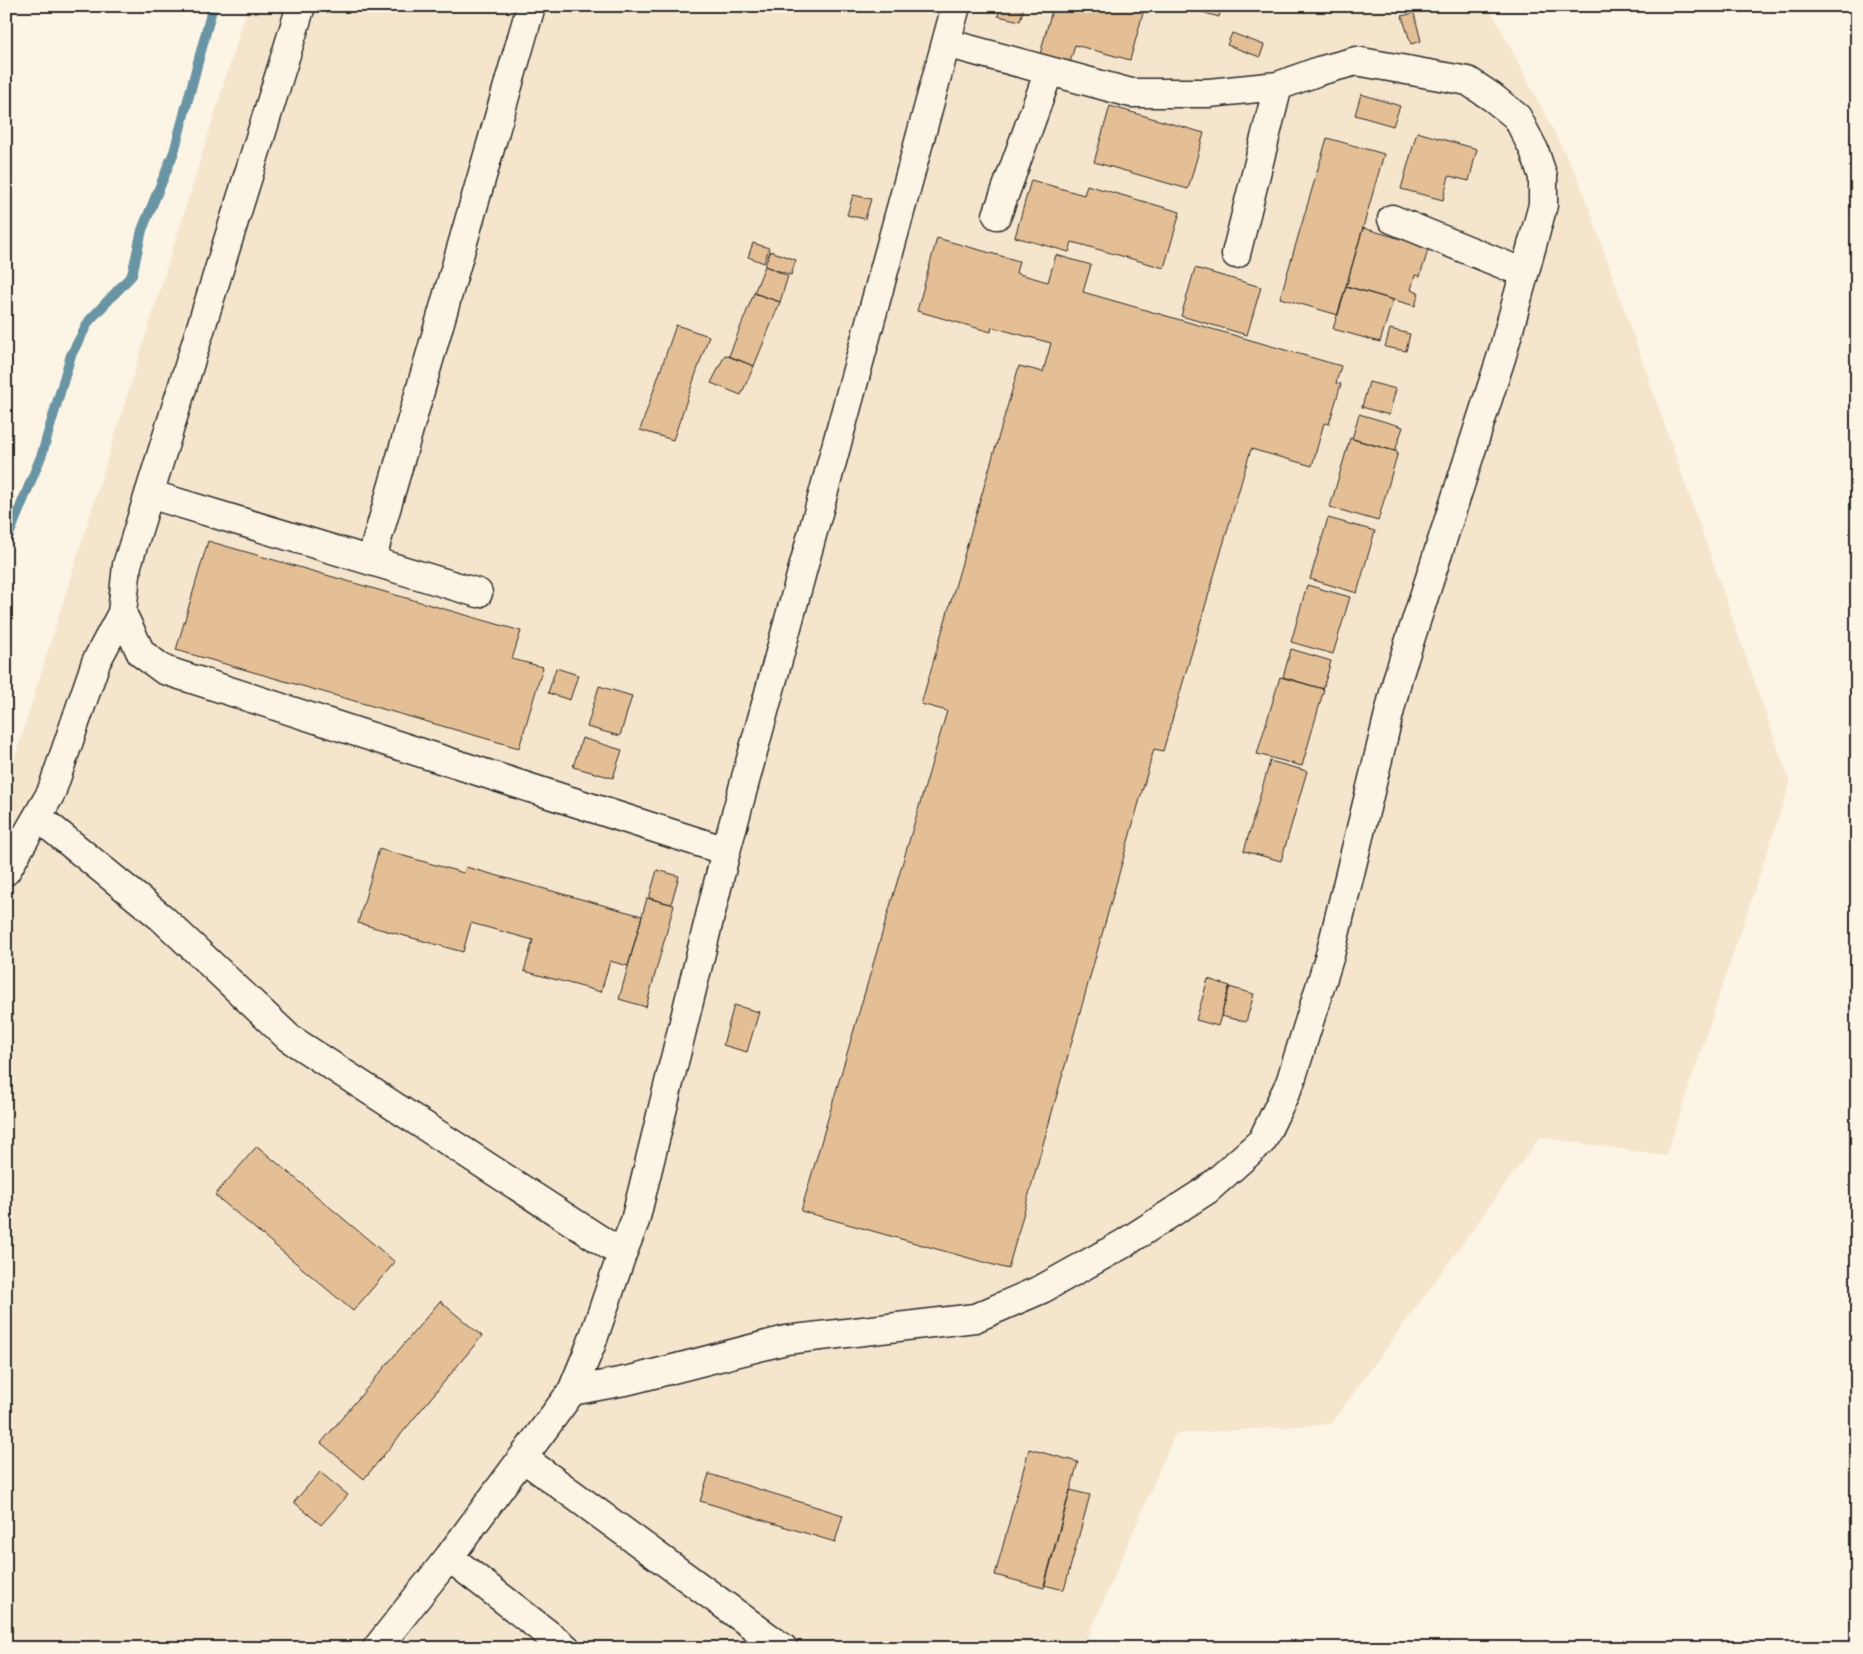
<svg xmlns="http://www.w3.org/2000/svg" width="1863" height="1654" font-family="'Patrick Hand',sans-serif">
<rect width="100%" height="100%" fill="#fcf5e5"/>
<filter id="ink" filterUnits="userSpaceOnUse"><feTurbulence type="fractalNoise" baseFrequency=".02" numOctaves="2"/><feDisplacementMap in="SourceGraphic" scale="10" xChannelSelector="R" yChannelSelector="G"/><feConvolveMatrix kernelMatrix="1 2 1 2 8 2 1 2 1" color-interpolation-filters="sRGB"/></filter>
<g filter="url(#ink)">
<!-- built -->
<path fill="#f5e5cd" d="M 248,6 L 1489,6 L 1579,180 L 1790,783 L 1666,1156 L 1540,1137 L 1331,1424 L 1175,1434 L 1085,1644 L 1077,1648 L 6,1648 L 6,786 Z"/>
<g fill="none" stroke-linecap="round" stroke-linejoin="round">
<!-- stream -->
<path stroke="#6994a4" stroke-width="10" d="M 6,542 L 42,454 L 71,355 L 89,321 L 132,275 L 142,230 L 174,152 L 213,6"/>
</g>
<!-- building -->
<path fill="#e4bf95" stroke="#2b2b2b" d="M 1001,6 L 1024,6 L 1020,21 L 998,16 Z
M 1053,6 L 1145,6 L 1130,60 L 1075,45 L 1069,66 L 1039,58 Z
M 1180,6 L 1222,6 L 1219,17 Z
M 1414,13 L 1421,41 L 1411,44 L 1402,16 Z
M 1232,33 L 1264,45 L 1260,57 L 1227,45 Z
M 1361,94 L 1400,106 L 1393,126 L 1355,115 Z
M 1110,106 L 1204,133 L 1188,189 L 1094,162 Z
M 1417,132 L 1477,149 L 1469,181 L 1449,176 L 1443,200 L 1401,189 Z
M 1327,138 L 1384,154 L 1338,315 L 1280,298 Z
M 1031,180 L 1084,195 L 1087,185 L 1180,212 L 1164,268 L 1072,242 L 1069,252 L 1015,237 Z
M 853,195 L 871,199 L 865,219 L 847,215 Z
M 1363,228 L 1429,247 L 1420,276 L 1415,275 L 1411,290 L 1419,293 L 1415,306 L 1346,286 Z
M 937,238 L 1019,261 L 1016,273 L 1048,282 L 1056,255 L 1091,265 L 1083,292 L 1341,366 L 1336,383 L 1341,384 L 1329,424 L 1324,423 L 1312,466 L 1251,449 L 1163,751 L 1154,749 L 1008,1269 L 801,1211 L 947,711 L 921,704 L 1019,366 L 1043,372 L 1051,343 L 992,327 L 991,332 L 917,311 Z
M 753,243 L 769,248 L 764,263 L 748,257 Z
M 770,251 L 796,260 L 791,275 L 765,266 Z
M 765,266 L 788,276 L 780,302 L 754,293 Z
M 1195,268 L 1261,287 L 1247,335 L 1181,316 Z
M 1346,286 L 1393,300 L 1380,342 L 1333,329 Z
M 754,293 L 780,302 L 754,366 L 729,356 Z
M 676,325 L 709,336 L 673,440 L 640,430 Z
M 1390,329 L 1410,334 L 1406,351 L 1385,347 Z
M 725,355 L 754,366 L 741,395 L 711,383 Z
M 1369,382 L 1396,389 L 1389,415 L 1362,407 Z
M 1359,414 L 1403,427 L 1395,451 L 1352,439 Z
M 1350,438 L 1398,452 L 1378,521 L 1330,507 Z
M 1328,518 L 1375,531 L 1357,593 L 1310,579 Z
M 208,541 L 521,631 L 512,659 L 543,667 L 519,748 L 176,650 Z
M 1307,585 L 1350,597 L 1333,654 L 1291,642 Z
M 1291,649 L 1331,661 L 1323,689 L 1283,677 Z
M 556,668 L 578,675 L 570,700 L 548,693 Z
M 1280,677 L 1324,689 L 1302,766 L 1257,754 Z
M 599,686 L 632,696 L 620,736 L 587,727 Z
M 582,738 L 622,750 L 613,778 L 573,767 Z
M 1270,761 L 1307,771 L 1281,861 L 1244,851 Z
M 379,849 L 464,873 L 466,867 L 642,916 L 628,966 L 610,961 L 601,992 L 524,971 L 533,940 L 471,923 L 463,952 L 358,923 Z
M 657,870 L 679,876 L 671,904 L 649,898 Z
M 647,898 L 674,905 L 646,1007 L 619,999 Z
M 1208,979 L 1230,986 L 1218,1026 L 1196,1020 Z
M 1229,987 L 1254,994 L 1246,1022 L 1221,1016 Z
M 734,1005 L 759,1012 L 747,1052 L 723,1045 Z
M 257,1146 L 395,1262 L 353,1311 L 215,1195 Z
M 440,1301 L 482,1336 L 364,1479 L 321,1443 Z
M 1029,1449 L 1078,1462 L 1044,1588 L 995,1575 Z
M 320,1472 L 348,1495 L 321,1525 L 294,1502 Z
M 709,1474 L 843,1515 L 835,1542 L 700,1501 Z
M 1070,1490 L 1090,1495 L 1064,1590 L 1044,1585 Z"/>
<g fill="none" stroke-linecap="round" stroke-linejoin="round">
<!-- minor casing -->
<g stroke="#2b2b2b" stroke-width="31">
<path id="minor" d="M 301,6 L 127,565 L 122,613 L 141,653 L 164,670 L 726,851
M 997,215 L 1049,71
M 1392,219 L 1524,273
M 1236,254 L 1278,86
M 149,494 L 478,593
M 371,561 L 531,6
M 38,817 L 162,918 L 289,1038 L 622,1254
M 6,871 L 51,793 L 96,662 L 122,613
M 572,1391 L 630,1380 L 786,1340 L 975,1318 L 1042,1289 L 1123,1244 L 1207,1190 L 1262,1141 L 1290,1083 L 1330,955 L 1398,677 L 1502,355 L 1543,205 L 1543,177 L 1534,150 L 1517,117 L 1492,97 L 1468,81 L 1356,61 L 1319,71 L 1278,86 L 1209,93 L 1131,93 L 946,43
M 523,1458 L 783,1648
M 449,1557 L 566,1648
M 377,1648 L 449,1557 L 572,1391 L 591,1345 L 622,1254 L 635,1221 L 726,851 L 956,6"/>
</g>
<!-- minor -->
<use href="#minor" stroke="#fcf5e5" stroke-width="28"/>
</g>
</g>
<!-- margin -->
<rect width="1863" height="1654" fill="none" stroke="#fcf5e5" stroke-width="25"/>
<rect x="12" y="12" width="1838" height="1629" fill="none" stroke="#2b2b2b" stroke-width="2" filter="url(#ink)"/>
</svg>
